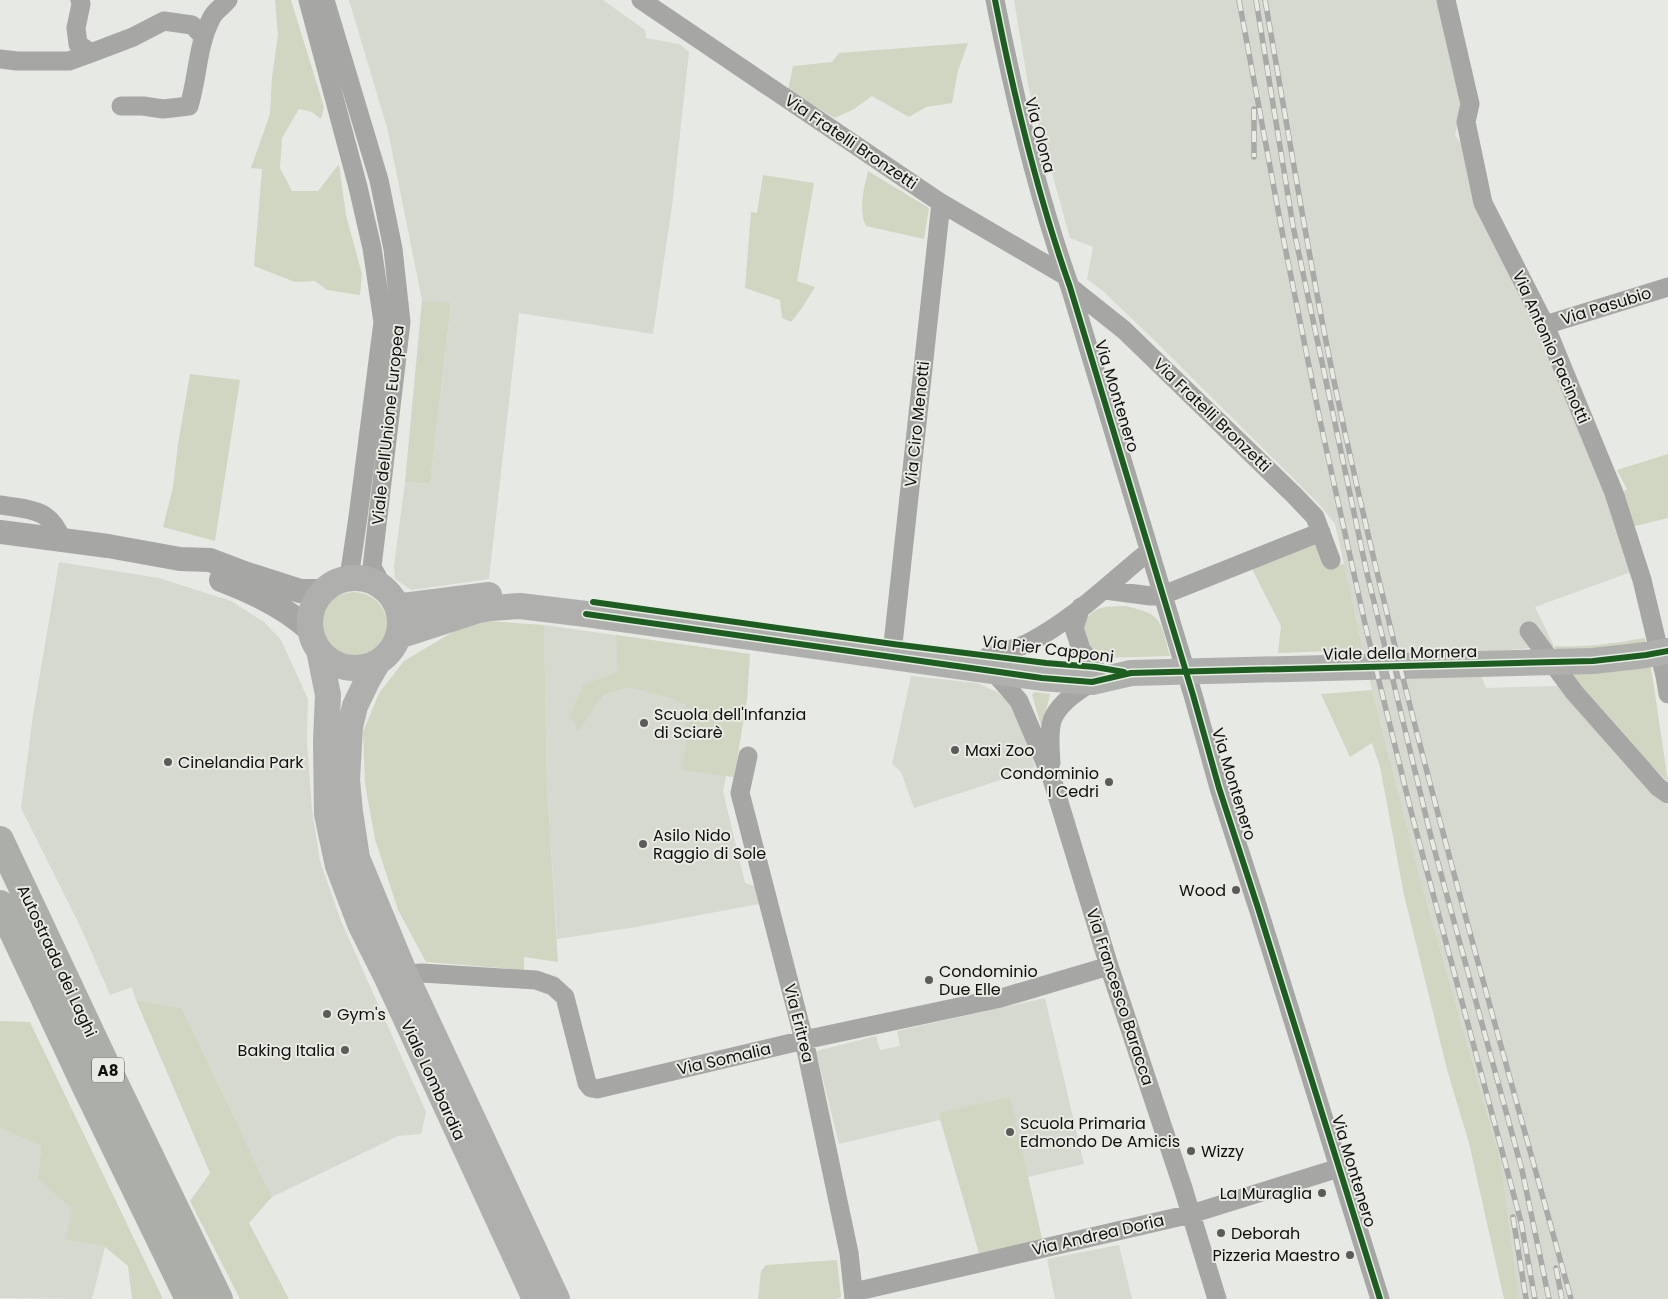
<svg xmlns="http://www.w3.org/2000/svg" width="1668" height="1299" font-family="Poppins,sans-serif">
<rect width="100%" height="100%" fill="#e7e9e4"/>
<!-- built -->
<path fill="#d6d9d0" d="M 349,0 L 603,0 L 645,30 L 646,38 L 679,44 L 689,52 L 672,206 L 653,334 L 519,313 L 489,579 L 411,590 L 395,579 L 394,566 L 405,482 L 430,484 L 451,304 L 422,300 L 388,131 Z
M 1014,0 L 1438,0 L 1463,102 L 1455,135 L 1461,143 L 1610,506 L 1631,572 L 1535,607 L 1554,646 L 1473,653 L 1486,688 L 1557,686 L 1668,806 L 1668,1299 L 1519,1299 L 1501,1162 L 1423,889 L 1372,690 L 1335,524 L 1318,503 L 1154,340 L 1103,291 L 1087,279 L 1093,247 L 1070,238 L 1029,90 Z
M 59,562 L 159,578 L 231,601 L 264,622 L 281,640 L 308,699 L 307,741 L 312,810 L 320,861 L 341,921 L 426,1112 L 421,1134 L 398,1136 L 272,1197 L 182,1008 L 136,1000 L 132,987 L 110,995 L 81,928 L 21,808 L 33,715 Z
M 544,625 L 750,654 L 747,699 L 734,777 L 726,776 L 723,791 L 745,883 L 755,886 L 759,904 L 636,927 L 557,939 L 547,784 Z
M 911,676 L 977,683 L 997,692 L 1013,707 L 1035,767 L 1010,777 L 914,808 L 901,772 L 892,764 Z
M 1045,998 L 1084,1164 L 1028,1177 L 1042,1239 L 979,1253 L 940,1120 L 839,1144 L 816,1051 L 876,1036 L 880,1050 L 900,1046 L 897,1031 Z
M 0,1128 L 41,1146 L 38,1178 L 73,1209 L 66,1240 L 105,1247 L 92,1299 L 0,1298 Z
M 1119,1245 L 1132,1299 L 1055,1299 L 1047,1259 Z"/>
<!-- green -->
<path fill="#d0d6c2" d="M 275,0 L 291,0 L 324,107 L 321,119 L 312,112 L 299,109 L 282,138 L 280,168 L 292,191 L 318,191 L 339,164 L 346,215 L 362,274 L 360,295 L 327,290 L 315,281 L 295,282 L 254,266 L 262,169 L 251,168 L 270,114 L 272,77 L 278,35 Z
M 968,43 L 958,71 L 952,103 L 926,107 L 909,117 L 872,96 L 854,109 L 835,118 L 788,91 L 793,66 L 832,62 L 839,53 Z
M 868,171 L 929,208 L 924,239 L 866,226 C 858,210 864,188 868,171 Z
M 763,175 L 814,183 L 797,281 L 815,287 L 802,308 L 791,322 L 782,318 L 780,300 L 745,288 L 751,212 L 757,213 Z
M 422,300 L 451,303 L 430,484 L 405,482 Z
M 190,374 L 240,380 L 215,541 L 163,527 L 173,487 L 178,444 Z
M 1668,454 L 1668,518 L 1631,527 L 1620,495 L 1627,489 L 1617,470 Z
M 1314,540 L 1329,565 L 1344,564 L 1363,650 L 1278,653 L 1281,626 L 1250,565 Z
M321 625a33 33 0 1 1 66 0a33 33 0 1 1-66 0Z
M 1125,606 C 1163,614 1160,620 1170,656 L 1102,658 C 1092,648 1085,640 1082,626 C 1094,605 1102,607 1125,606 Z
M 487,621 L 544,625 L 547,784 L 558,962 L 524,957 L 524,970 L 426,962 L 398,910 L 375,839 L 365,784 L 363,732 L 379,693 L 404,661 L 456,630 Z
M 616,635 L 750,654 L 747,699 L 734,777 L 681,770 L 686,743 L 686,705 L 667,697 L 627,687 L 602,696 L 578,732 L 570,715 L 583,685 L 618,672 Z
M 1645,638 L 1653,680 L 1668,782 L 1591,705 L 1579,688 L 1554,646 C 1585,648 1615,643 1645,638 Z
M 1372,690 L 1423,889 L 1501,1162 L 1519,1299 L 1504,1299 L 1469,1143 L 1448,1073 L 1404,895 L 1380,767 L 1372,743 L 1350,757 L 1321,694 Z
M 1034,692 L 1050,694 L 1042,729 L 1032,695 Z
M 136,1000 L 182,1008 L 272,1197 L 249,1223 L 289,1299 L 240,1299 L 190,1201 L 210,1173 Z
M 0,1021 L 30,1022 L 163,1299 L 132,1299 L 128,1266 L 105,1247 L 66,1240 L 72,1209 L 38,1178 L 41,1146 L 0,1128 Z
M 1010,1097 L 1042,1239 L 979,1253 L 939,1113 Z
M 837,1260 L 841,1297 L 836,1299 L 758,1299 L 761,1271 L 766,1265 Z"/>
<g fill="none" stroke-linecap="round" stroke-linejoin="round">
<!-- minor -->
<path stroke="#a6a6a4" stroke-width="19" d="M 80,0 L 81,4 L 76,28 L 78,44 L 91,53 L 133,37 L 164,21 L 192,25 L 204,37
M 308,0 L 358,187 L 372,248 L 383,322 L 358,517 L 350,571 L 347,578
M 325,0 L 379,180 L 393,249 L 401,322 L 372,567 L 383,587
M 641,0 L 941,203 L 1066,276
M 995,0 C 1014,97 1037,194 1070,287 L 1193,695 L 1219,788 L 1258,908 L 1380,1299
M 1446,0 L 1470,104 L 1466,122 L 1483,203 L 1545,325 L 1614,493 L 1642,580 L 1665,676 L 1668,694
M 0,59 L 17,61 L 69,61 L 91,53
M 121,106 L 143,106 L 163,109 L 189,106 C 198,77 197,45 212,17 C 215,11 223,6 228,0
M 1070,287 L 1124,330 L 1294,495 L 1315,517 L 1331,560
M 1545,325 L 1668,287
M 0,505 C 31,510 50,508 62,540
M 1105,590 L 1151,596 L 1163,595 L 1321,532
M 1081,607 L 1074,628 L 1081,649 L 1095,667
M 1529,631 L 1574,692 L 1658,787 L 1668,794
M 893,644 L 941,203
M 988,656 C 1001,652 1016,649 1028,643 C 1073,620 1110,583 1149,551
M 994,672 L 1019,701 L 1052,779 L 1109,966 L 1183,1188 L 1217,1299
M 748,756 L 740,793 L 804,1040 L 849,1253 L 854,1299
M 1051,763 C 1050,750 1048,727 1054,716 C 1062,701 1078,691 1092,682
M 405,974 L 422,973 L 536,980 L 553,986 L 565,997 L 587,1083 L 591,1088 L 597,1089 L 804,1040 L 1001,998 L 1109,966
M 854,1292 L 1191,1214 L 1339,1168"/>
<!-- tertiary -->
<path stroke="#a6a6a4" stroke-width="24" d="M 0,532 L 108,546 L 180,559 L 210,560 L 244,573 L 300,591 L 323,591
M 221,580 C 253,592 286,608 311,631"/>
<!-- secondary -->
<path stroke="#afafad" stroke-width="26" d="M310 623a45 45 0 1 1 90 0a45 45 0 1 1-90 0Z
M 396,603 L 403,606 L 489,595
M 399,636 L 479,610 L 491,608 L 520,606 L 586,614 L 1042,678 L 1092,682 L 1131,673 L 1593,661 L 1646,655 L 1668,651
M 319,650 L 328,695 L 326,741 L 327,814 L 338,866 L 360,924 L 388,980 L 535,1299
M 378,662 L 367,681 L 355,706 L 350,727 L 347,780 L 350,812 L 357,858 L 405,974 L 557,1299"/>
<!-- motorway -->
<path stroke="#acaeaa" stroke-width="28" d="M 0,840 L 112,1078 L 219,1299
M 0,904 L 85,1085 L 189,1299"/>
<!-- rail casing -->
<g stroke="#a9a9a8" stroke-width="5.5">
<path id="rail" d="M 1239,0 L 1284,242 L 1321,425 L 1366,628 L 1413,819 L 1521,1222 L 1535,1299
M 1256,0 L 1293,226 L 1366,569 L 1432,841 L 1522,1170 L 1549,1299
M 1265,0 C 1292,152 1316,305 1350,455 C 1413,739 1494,1019 1571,1299
M 1254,109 L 1254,157
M 1513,1217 L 1526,1299
M 1556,1268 L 1562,1299"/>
</g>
<!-- rail -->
<use href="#rail" stroke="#e8eae3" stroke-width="4" stroke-dasharray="11" stroke-linecap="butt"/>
<!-- cycleway casing -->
<g stroke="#e8eae3" stroke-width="9">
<path id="cycleway" d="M 995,0 C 1014,97 1037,194 1070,287 L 1193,695 L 1219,788 L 1258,908 L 1380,1299
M 593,602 L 893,644 L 1046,663 L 1095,667 L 1124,672
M 586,614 L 1042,678 L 1092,682 L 1131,673 L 1593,661 L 1646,655 L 1668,651"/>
</g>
<!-- cycleway -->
<use href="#cycleway" stroke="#1b5e20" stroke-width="6"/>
</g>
<!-- markers -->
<g fill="#5b5c59" stroke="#e8eae3" stroke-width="2">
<circle cx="644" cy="723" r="5"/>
<circle cx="955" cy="750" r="5"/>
<circle cx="168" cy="762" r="5"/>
<circle cx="1109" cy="782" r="5"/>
<circle cx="643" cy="844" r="5"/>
<circle cx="1236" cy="890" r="5"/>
<circle cx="929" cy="980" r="5"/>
<circle cx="327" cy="1014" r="5"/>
<circle cx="345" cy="1050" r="5"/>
<circle cx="1010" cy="1132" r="5"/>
<circle cx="1191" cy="1151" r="5"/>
<circle cx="1322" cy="1193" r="5"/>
<circle cx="1221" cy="1233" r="5"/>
<circle cx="1350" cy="1255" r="5"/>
</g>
<g text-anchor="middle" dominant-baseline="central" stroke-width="4" stroke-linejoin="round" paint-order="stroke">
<!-- shield labels -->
<rect fill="#e8eae3" stroke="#50514e" stroke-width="1" x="92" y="1057.5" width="32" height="25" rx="4"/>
<g font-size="15" font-weight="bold" fill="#0f100e">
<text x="108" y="1070">A8</text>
</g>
<!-- street labels -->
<g font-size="16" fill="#0f100e" stroke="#e8eae3">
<text transform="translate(1040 135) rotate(75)">Via Olona</text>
<text transform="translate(851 142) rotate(34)">Via Fratelli Bronzetti</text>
<text transform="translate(1606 306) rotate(-17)">Via Pasubio</text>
<text transform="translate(1551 347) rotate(66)">Via Antonio Pacinotti</text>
<text transform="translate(1117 396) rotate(73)">Via Montenero</text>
<text transform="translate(1212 415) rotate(44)">Via Fratelli Bronzetti</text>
<text transform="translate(917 424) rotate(-84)">Via Ciro Menotti</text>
<text transform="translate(388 425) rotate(-84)">Viale dell'Unione Europea</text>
<text transform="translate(1048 649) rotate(7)">Via Pier Capponi</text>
<text transform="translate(1400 653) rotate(-1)">Viale della Mornera</text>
<text transform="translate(1234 784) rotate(73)">Via Montenero</text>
<text transform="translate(57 961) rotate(65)">Autostrada dei Laghi</text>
<text transform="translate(1120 997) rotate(72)">Via Francesco Baracca</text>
<text transform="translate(799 1023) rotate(76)">Via Eritrea</text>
<text transform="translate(724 1059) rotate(-13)">Via Somalia</text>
<text transform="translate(433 1080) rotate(65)">Viale Lombardia</text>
<text transform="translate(1354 1171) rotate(73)">Via Montenero</text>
<text transform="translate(1098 1235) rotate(-13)">Via Andrea Doria</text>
</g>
<!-- poi labels -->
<g font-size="16" fill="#0f100e" stroke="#e8eae3" text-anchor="start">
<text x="654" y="714">Scuola dell'Infanzia<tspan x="654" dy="18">di Sciarè</tspan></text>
<text x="965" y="750">Maxi Zoo</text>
<text x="178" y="762">Cinelandia Park</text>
<text x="1099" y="773" text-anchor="end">Condominio<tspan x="1099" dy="18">I Cedri</tspan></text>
<text x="653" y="835">Asilo Nido<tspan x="653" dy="18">Raggio di Sole</tspan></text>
<text x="1226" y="890" text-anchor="end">Wood</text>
<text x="939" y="971">Condominio<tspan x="939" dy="18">Due Elle</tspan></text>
<text x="337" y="1014">Gym's</text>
<text x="335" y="1050" text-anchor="end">Baking Italia</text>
<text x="1020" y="1123">Scuola Primaria<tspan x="1020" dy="18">Edmondo De Amicis</tspan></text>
<text x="1201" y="1151">Wizzy</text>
<text x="1312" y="1193" text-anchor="end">La Muraglia</text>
<text x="1231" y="1233">Deborah</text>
<text x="1340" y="1255" text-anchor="end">Pizzeria Maestro</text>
</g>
</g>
</svg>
